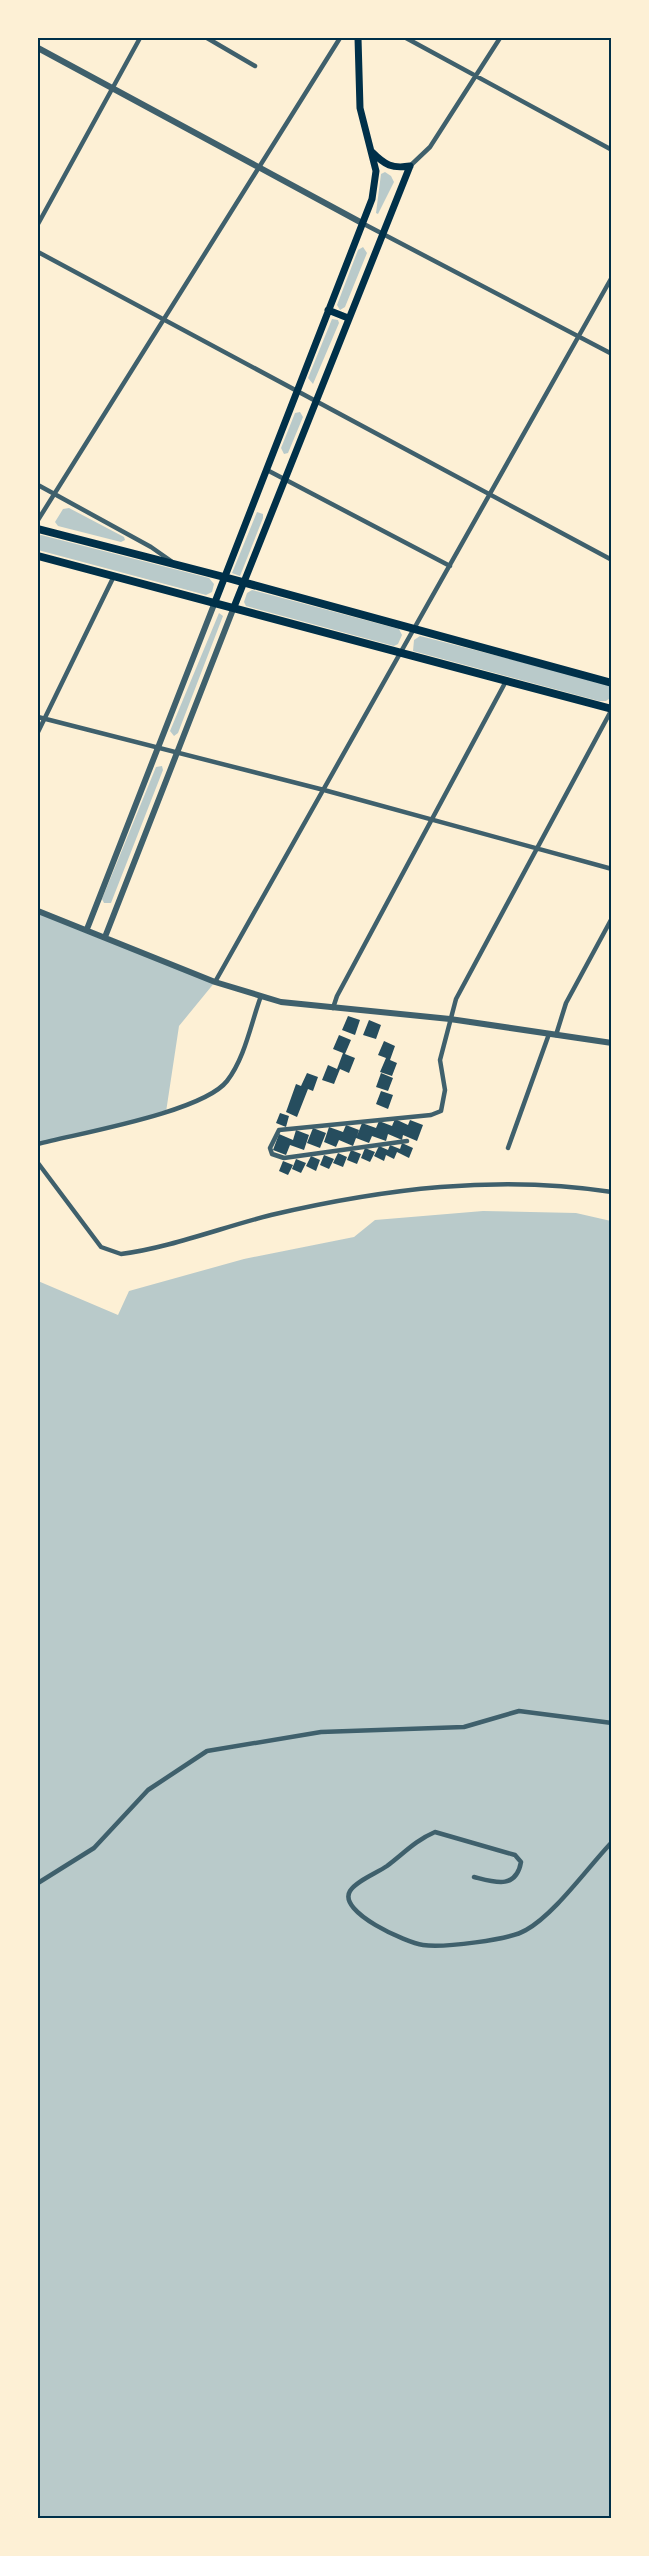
<svg xmlns="http://www.w3.org/2000/svg" width="649" height="2556" font-family="Lora,serif">
<rect width="100%" height="100%" fill="#fdf0d5"/>
<!-- green -->
<path fill="#b9caca" d="M 385,172 L 391,176 L 394,182 L 378,214 L 376,213 L 381,174 Z
M 363,247 L 367,253 L 345,307 L 340,310 L 337,305 L 358,250 Z
M 332,319 L 338,320 L 339,323 L 313,384 L 308,378 Z
M 300,412 L 303,417 L 288,453 L 284,454 L 281,448 L 295,413 Z
M 69,508 L 124,537 L 125,540 L 121,542 L 58,526 L 55,522 L 63,509 Z
M 257,512 L 263,514 L 263,518 L 240,576 L 232,573 Z
M 41,535 L 209,578 L 214,584 L 212,592 L 206,595 L 38,550 L 38,536 Z
M 252,590 L 399,629 L 402,635 L 398,644 L 394,646 L 246,606 L 244,602 L 247,593 Z
M 219,613 L 223,616 L 178,733 L 174,736 L 170,731 Z
M 420,636 L 607,684 L 611,688 L 610,698 L 606,701 L 599,701 L 413,651 L 414,640 Z
M 162,766 L 163,770 L 111,903 L 104,903 L 102,899 L 156,767 Z
M 38,911 L 215,982 L 179,1026 L 166,1112 L 38,1144 Z
M 483,1211 L 576,1213 L 611,1221 L 611,2518 L 38,2518 L 38,1281 L 118,1315 L 129,1291 L 244,1259 L 354,1237 L 375,1220 Z"/>
<!-- building -->
<path fill="#264d5e" d="M 348,1016 L 360,1020 L 355,1035 L 342,1030 Z
M 369,1020 L 381,1025 L 376,1039 L 363,1035 Z
M 339,1035 L 351,1040 L 345,1054 L 355,1058 L 349,1073 L 340,1069 L 334,1084 L 322,1080 L 328,1065 L 337,1069 L 343,1053 L 333,1049 Z
M 384,1041 L 395,1046 L 390,1060 L 397,1063 L 392,1076 L 380,1072 L 386,1058 L 378,1055 Z
M 307,1073 L 318,1077 L 313,1091 L 308,1089 L 297,1117 L 286,1112 L 296,1084 L 301,1086 Z
M 381,1073 L 393,1078 L 388,1091 L 376,1087 Z
M 381,1091 L 393,1095 L 388,1109 L 376,1104 Z
M 280,1113 L 289,1116 L 286,1127 L 276,1123 Z
M 395,1119 L 408,1125 L 410,1120 L 423,1125 L 417,1141 L 403,1135 L 402,1140 L 388,1134 L 386,1141 L 372,1136 L 369,1143 L 356,1138 L 353,1146 L 339,1140 L 336,1147 L 324,1142 L 329,1127 L 343,1132 L 346,1125 L 359,1130 L 357,1136 L 362,1123 L 376,1128 L 379,1121 L 392,1126 Z
M 313,1128 L 326,1133 L 320,1148 L 307,1143 Z
M 296,1130 L 309,1135 L 304,1150 L 290,1145 L 286,1155 L 273,1150 L 279,1134 L 293,1140 Z
M 402,1143 L 413,1148 L 409,1158 L 397,1152 L 394,1159 L 386,1155 L 384,1161 L 374,1156 L 379,1146 L 388,1150 L 390,1145 L 400,1149 Z
M 365,1148 L 375,1152 L 370,1162 L 361,1158 Z
M 351,1150 L 361,1154 L 357,1164 L 347,1160 Z
M 338,1153 L 347,1157 L 343,1167 L 333,1163 Z
M 324,1155 L 334,1159 L 329,1169 L 320,1165 Z
M 311,1156 L 320,1160 L 316,1171 L 306,1166 Z
M 296,1159 L 306,1163 L 301,1173 L 292,1169 Z
M 283,1161 L 293,1165 L 288,1175 L 279,1171 Z"/>
<g fill="none" stroke-linecap="round" stroke-linejoin="round">
<!-- minor -->
<path stroke="#3f606c" stroke-width="4.5" d="M 207,38 L 255,66
M 406,38 L 612,150
M 410,166 L 430,147 L 500,38
M 362,223 L 612,354
M 38,224 L 140,38
M 38,252 L 612,560
M 267,470 L 450,566
M 38,485 L 151,547 L 171,561
M 38,520 L 340,38
M 38,717 L 324,790 L 612,869
M 38,732 L 113,578
M 215,982 L 612,277
M 333,1008 L 337,996 L 505,683
M 556,1035 L 566,1003 L 612,918
M 407,1141 L 284,1158 L 272,1154 L 270,1148 L 279,1130 L 431,1115 L 441,1111 L 445,1090 L 440,1060 L 456,999 L 612,709
M 38,1144 C 80,1133 203,1112 227,1081 C 245,1058 251,1023 261,996
M 508,1148 L 549,1034
M 38,1163 L 101,1247 L 121,1254 C 169,1248 223,1227 271,1215 C 382,1189 498,1174 612,1192
M 474,1877 C 494,1882 516,1890 521,1862 L 515,1855 L 435,1832 C 416,1840 403,1854 387,1866 C 377,1873 356,1881 350,1891 C 337,1912 407,1943 423,1945 C 442,1948 510,1940 526,1930 C 555,1914 588,1867 612,1842
M 38,1883 L 94,1848 L 148,1790 L 207,1751 L 321,1732 L 464,1727 L 519,1711 L 612,1723"/>
<!-- tertiary -->
<path stroke="#3f606c" stroke-width="6" d="M 38,48 L 362,223
M 38,911 L 215,982 L 281,1002 L 450,1019 L 612,1043
M 87,929 L 215,602
M 105,937 L 234,607"/>
<!-- secondary -->
<path stroke="#003049" stroke-width="7" d="M 372,152 C 385,165 392,169 410,166
M 328,310 L 348,318
M 215,602 L 372,199 L 376,171 L 360,108 L 358,38
M 234,607 L 410,166"/>
<!-- primary -->
<path stroke="#003049" stroke-width="8" d="M 38,529 L 224,577 L 612,683
M 38,556 L 612,709"/>
</g>
<!-- border -->
<rect width="649" height="2556" fill="none" stroke="#fdf0d5" stroke-width="78"/>
<rect x="39" y="39" width="571" height="2478" fill="none" stroke="#003049" stroke-width="2"/>
</svg>
